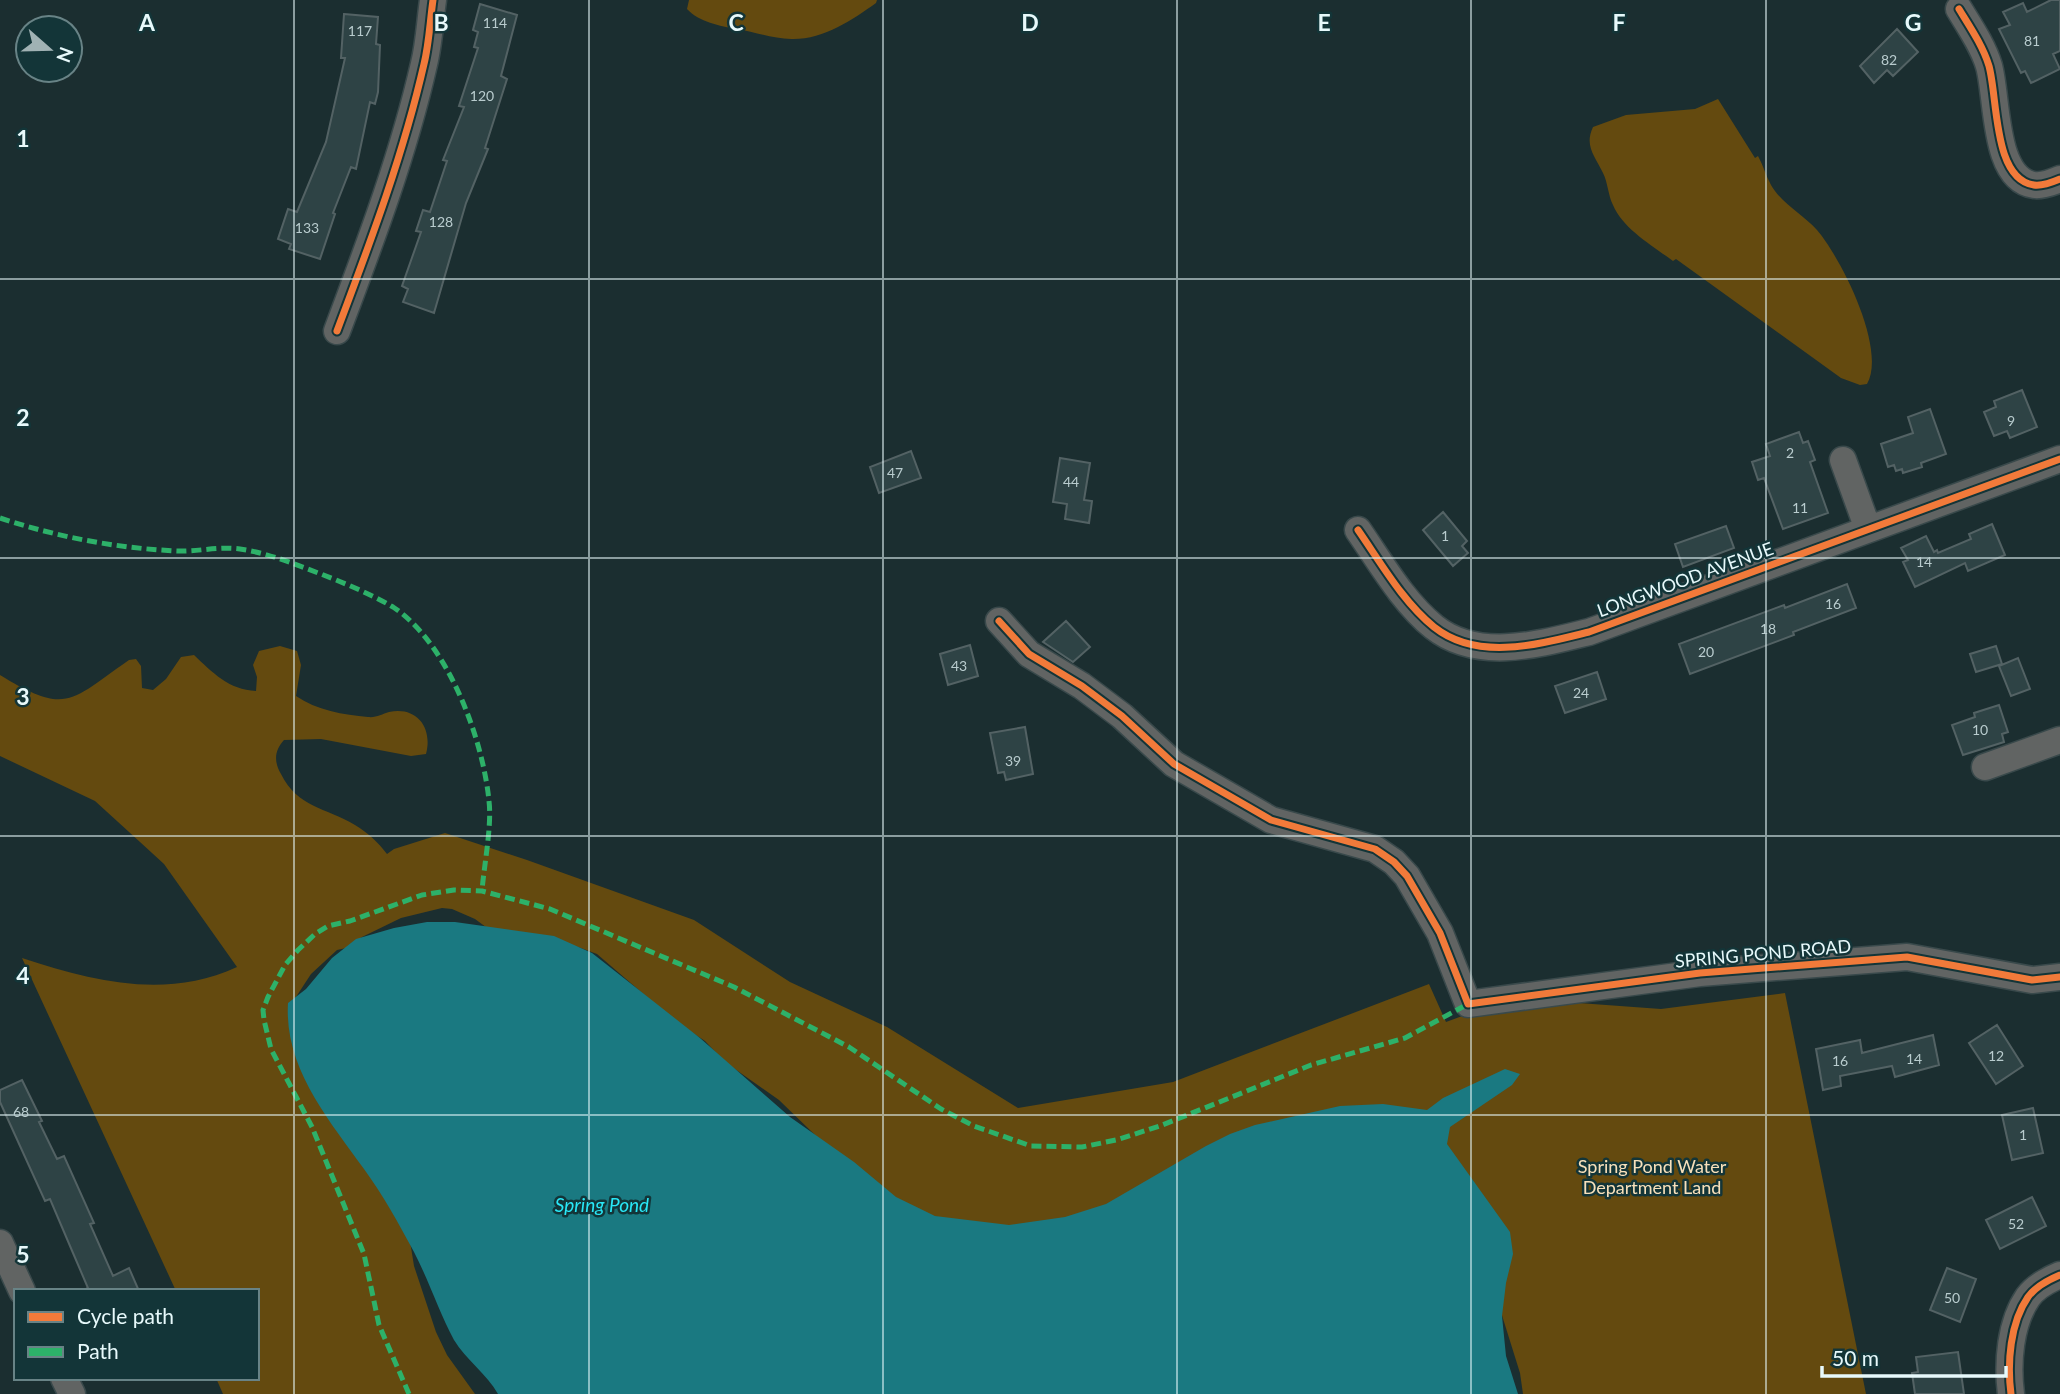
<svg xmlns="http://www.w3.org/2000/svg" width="2060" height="1394" font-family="Lato,sans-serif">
<rect width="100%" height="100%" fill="#1b2e30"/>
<!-- green -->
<path fill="#644a0f" d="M 689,0 L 877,0 L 876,3 C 852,20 823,40 791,39 C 774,39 755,32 737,29 C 720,26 699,22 687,9 Z
M 1718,99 L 1755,158 L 1758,156 C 1763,165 1766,176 1771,185 C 1782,204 1803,214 1817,230 C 1841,258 1887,349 1867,384 L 1860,385 L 1841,378 L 1676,259 L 1673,261 C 1653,246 1623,229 1613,205 C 1608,195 1608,183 1603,173 C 1595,156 1584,146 1593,127 L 1626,115 L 1695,109 Z
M 280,646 L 297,651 L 301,665 L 296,696 C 316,710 344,715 368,717 C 376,718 382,714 389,712 C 417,706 433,728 426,754 L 411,756 L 321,739 L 284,740 C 274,751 274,762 281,774 C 298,808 325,807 355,825 C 368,833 378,842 387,854 L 394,849 L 445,833 L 527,860 L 694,920 L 790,982 L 887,1027 L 1018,1108 L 1173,1082 L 1429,984 L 1446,1022 L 1511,998 L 1661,1009 L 1785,993 L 1866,1394 L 1523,1394 L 1520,1373 L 1500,1309 L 1044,1243 L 914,1211 L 846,1165 L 779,1100 L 725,1062 L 705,1041 L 676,1022 L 597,954 L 578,947 L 494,933 L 475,919 L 452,909 L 442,908 L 401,918 L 362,937 L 346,948 L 337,950 L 311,974 L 294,1000 L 364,1161 L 410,1241 L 414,1266 L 436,1332 L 447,1355 L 475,1394 L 223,1394 L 216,1378 L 257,1378 L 257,1291 L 176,1291 L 22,958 C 93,981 165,1000 237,967 L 164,864 L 140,842 L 95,801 L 0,756 L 0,675 C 67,716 70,701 129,660 L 136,659 L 141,666 L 142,688 L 153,690 L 166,679 L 181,657 L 194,655 C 212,672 229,690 256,691 L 257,677 L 253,665 L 259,651 Z"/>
<!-- water -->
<path fill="#1a7981" d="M 427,922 L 455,922 L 554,936 L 592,953 L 700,1038 L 790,1117 L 854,1162 L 896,1197 L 935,1216 L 1009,1225 L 1065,1217 L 1106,1204 L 1206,1146 L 1230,1134 L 1255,1125 L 1340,1106 L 1383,1104 L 1427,1110 L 1443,1098 L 1505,1069 L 1520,1074 L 1512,1085 L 1450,1127 L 1447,1144 L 1510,1232 L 1513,1254 L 1506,1283 L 1502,1316 L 1506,1356 L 1518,1394 L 498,1394 C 487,1374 466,1360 454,1340 C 439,1312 429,1281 414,1252 C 399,1224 383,1195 364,1169 C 329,1120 284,1068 288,1003 L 306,989 L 332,958 L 356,939 L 394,928 Z"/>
<!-- building -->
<path fill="#2e4345" stroke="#536264" stroke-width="2" d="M 2051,0 L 2060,0 L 2060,51 L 2053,54 L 2060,69 L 2031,83 L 2025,71 L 2021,73 L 1999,29 L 2010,25 L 2003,12 L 2023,3 L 2027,12 Z
M 480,4 L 517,15 L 501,76 L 507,79 L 485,148 L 488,149 L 466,203 L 434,313 L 403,302 L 408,289 L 402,286 L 421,232 L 416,231 L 423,210 L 430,212 L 447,161 L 443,160 L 464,107 L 459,106 L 478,48 L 474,47 L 478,32 L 473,30 Z
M 344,14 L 378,17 L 376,44 L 380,45 L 378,92 L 375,104 L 370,102 L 356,169 L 351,167 L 333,213 L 335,214 L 320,259 L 289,249 L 291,244 L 278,239 L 288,209 L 297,212 L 326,142 L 345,58 L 341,58 Z
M 1897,29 L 1918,52 L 1893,76 L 1887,70 L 1874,83 L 1860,66 Z
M 2022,390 L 2037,427 L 2010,438 L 2007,431 L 1994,436 L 1984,412 L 1996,407 L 1994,401 Z
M 1930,409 L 1946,454 L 1921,463 L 1922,467 L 1903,473 L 1902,469 L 1896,471 L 1894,465 L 1888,467 L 1881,444 L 1913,433 L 1908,417 Z
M 1799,432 L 1803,443 L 1808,441 L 1815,460 L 1810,462 L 1828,513 L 1783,529 L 1764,478 L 1758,480 L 1752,462 L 1770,456 L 1766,444 Z
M 911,451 L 921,478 L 879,493 L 870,467 Z
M 1060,458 L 1090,463 L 1084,500 L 1092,501 L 1089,523 L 1065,519 L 1067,504 L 1053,502 Z
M 1443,512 L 1467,541 L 1462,546 L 1468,553 L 1453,566 L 1423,530 Z
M 1992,524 L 2005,555 L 1968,571 L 1965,563 L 1915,587 L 1903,562 L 1908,560 L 1901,548 L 1926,536 L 1934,552 L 1937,550 L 1938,553 L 1971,539 L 1969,534 Z
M 1726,526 L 1734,548 L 1683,567 L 1675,544 Z
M 1847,584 L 1856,608 L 1793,632 L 1794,635 L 1690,674 L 1679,644 L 1784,605 L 1785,608 Z
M 1066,621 L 1090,647 L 1073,662 L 1043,642 Z
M 970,645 L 978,676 L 948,685 L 940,654 Z
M 1996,646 L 2002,664 L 1976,672 L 1970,654 Z
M 2018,658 L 2030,689 L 2011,696 L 1999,666 Z
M 1597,672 L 1606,699 L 1565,713 L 1555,686 Z
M 1999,705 L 2008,732 L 2002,734 L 2004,742 L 1963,755 L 1952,725 L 1975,717 L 1974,713 Z
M 1025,727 L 1033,774 L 1006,780 L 1004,772 L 998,773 L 990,733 Z
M 1997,1025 L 2023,1066 L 1996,1084 L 1969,1043 Z
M 1933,1035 L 1939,1065 L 1895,1077 L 1892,1066 L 1840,1076 L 1841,1086 L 1823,1090 L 1816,1049 L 1860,1040 L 1862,1053 Z
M 22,1080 L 42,1121 L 39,1122 L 57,1159 L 64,1156 L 94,1223 L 90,1224 L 113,1276 L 129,1268 L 139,1291 L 82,1291 L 88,1288 L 73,1253 L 50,1199 L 45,1201 L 0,1102 L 0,1090 Z
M 2033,1108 L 2043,1153 L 2012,1160 L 2002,1115 Z
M 2032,1197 L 2046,1226 L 2000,1249 L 1986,1220 Z
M 1947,1268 L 1976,1279 L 1960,1322 L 1930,1310 Z
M 1958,1352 L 1964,1394 L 1915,1394 L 1912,1373 L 1918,1372 L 1916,1357 Z"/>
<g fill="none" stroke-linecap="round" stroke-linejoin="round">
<!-- minor casing -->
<g stroke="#39494b" stroke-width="29">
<path id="minor" d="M 1959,9 C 1970,27 1983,46 1989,66 C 1998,99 1993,179 2034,185 C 2041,186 2053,182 2060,179
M 337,331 C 370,243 403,156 424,64 C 429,44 430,21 433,0
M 1843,460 L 1868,529
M 1358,530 C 1381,563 1403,602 1434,627 C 1478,662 1540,644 1589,632 L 2060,459
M 999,621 L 1029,654 L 1082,686 L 1122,716 L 1174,764 L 1271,820 L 1375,849 L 1394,862 L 1407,876 L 1440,933 L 1468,1004 L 1700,973 L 1907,957 L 2032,980 L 2060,977
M 1985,767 L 2060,740
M 0,1243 L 22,1291
M 64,1378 L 72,1394
M 2011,1394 C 2007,1363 2010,1323 2028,1297 C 2036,1286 2048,1280 2060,1275"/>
</g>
<!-- minor -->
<use href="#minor" stroke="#616463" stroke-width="26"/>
<!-- quiet -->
<path stroke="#2db169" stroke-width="5" stroke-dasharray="10 5" stroke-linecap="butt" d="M 0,518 C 57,537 116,548 176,551 C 197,552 219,546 240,549 C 268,553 294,564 321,574 C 344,583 371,594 393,607 C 448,643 483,739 489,801 C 492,826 484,865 482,891
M 409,1394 L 379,1325 L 364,1254 L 312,1127 L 271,1049 L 264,1020 L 263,1010 L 268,997 L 285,965 L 298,950 L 315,934 L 328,926 L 350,921 L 422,895 L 454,890 L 482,891 L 550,909 L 734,987 L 849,1047 L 941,1109 L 974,1126 L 1031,1146 L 1082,1147 L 1116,1140 L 1160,1126 L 1311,1065 L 1405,1038 L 1468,1004"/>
<!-- cycleway casing -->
<g stroke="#133538" stroke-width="11">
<path id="cycleway" d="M 1959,9 C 1970,27 1983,46 1989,66 C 1998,99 1993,179 2034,185 C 2041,186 2053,182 2060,179
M 337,331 C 370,243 403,156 424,64 C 429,44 430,21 433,0
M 1358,530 C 1381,563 1403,602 1434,627 C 1478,662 1540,644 1589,632 L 2060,459
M 999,621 L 1029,654 L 1082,686 L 1122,716 L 1174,764 L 1271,820 L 1375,849 L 1394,862 L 1407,876 L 1440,933 L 1468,1004 L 1700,973 L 1907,957 L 2032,980 L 2060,977
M 2011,1394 C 2007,1363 2010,1323 2028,1297 C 2036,1286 2048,1280 2060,1275"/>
</g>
<!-- cycleway -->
<use href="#cycleway" stroke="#f17a3a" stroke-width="7"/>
</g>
<!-- grid -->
<path fill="none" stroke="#e7f9fb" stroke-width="2" stroke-opacity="0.55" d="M 294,0 L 294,1394M 589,0 L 589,1394M 883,0 L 883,1394M 1177,0 L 1177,1394M 1471,0 L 1471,1394M 1766,0 L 1766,1394M 0,279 L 2060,279M 0,558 L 2060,558M 0,836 L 2060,836M 0,1115 L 2060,1115"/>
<g text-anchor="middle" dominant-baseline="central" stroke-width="5" stroke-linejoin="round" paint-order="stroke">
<!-- number labels -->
<g font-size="14" fill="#b9ccce">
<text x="495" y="22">114</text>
<text x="360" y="30">117</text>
<text x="2032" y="40">81</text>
<text x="1889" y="59">82</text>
<text x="482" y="95">120</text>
<text x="441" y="221">128</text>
<text x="307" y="227">133</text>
<text x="2011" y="420">9</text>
<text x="1790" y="452">2</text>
<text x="895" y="472">47</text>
<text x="1071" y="481">44</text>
<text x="1800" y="507">11</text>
<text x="1445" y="535">1</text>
<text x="1924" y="561">14</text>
<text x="1833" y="603">16</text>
<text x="1768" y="628">18</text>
<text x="1706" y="651">20</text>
<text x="959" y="665">43</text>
<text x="1581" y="692">24</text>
<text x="1980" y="729">10</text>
<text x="1013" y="760">39</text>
<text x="1996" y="1055">12</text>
<text x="1914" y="1058">14</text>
<text x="1840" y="1060">16</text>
<text x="21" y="1111">68</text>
<text x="2023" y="1134">1</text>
<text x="2016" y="1223">52</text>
<text x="1952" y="1297">50</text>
</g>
<!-- street labels -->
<g font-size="18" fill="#e7f9fb" stroke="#133538">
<text transform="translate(1685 579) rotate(-20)">LONGWOOD AVENUE</text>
<text transform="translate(1763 953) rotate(-5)">SPRING POND ROAD</text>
</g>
<!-- park labels -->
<g font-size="18" fill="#f8e0ba" stroke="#133538">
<text x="1652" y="1166">Spring Pond Water<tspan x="1652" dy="21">Department Land</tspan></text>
</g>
<!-- water labels -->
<g font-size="19" font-style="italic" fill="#28e8f7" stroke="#133538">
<text x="602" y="1204">Spring Pond</text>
</g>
</g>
<g font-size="23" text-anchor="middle" font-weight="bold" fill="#e7f9fb" stroke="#133538" stroke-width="5" stroke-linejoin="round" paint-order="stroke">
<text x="147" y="31">A</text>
<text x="441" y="31">B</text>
<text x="736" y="31">C</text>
<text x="1030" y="31">D</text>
<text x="1324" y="31">E</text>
<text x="1619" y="31">F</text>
<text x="1913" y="31">G</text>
<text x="23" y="147">1</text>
<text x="23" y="426">2</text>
<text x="23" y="705">3</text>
<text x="23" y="984">4</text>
<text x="23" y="1263">5</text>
</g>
<!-- legend -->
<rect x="14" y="1289" width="245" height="91" fill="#133538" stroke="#688386" stroke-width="2"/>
<rect x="28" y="1312" width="35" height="10" fill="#f17a3a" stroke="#688386" stroke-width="2"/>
<text x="77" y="1324" font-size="21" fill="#e7f9fb">Cycle path</text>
<rect x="28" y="1347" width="35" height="10" fill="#2db169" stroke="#688386" stroke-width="2"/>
<text x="77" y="1359" font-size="21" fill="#e7f9fb">Path</text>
<!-- north arrow -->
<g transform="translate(49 49) rotate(110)"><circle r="33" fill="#133538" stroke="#688386" stroke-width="2"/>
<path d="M0-5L12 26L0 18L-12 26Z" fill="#a0b2b4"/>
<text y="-10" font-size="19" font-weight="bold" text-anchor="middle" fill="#e7f9fb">N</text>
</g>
<!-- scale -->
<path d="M1822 1366v10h184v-10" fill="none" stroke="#e7f9fb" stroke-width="3.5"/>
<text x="1832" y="1366" font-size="21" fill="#e7f9fb" stroke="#133538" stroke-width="5" paint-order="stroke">50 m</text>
</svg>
